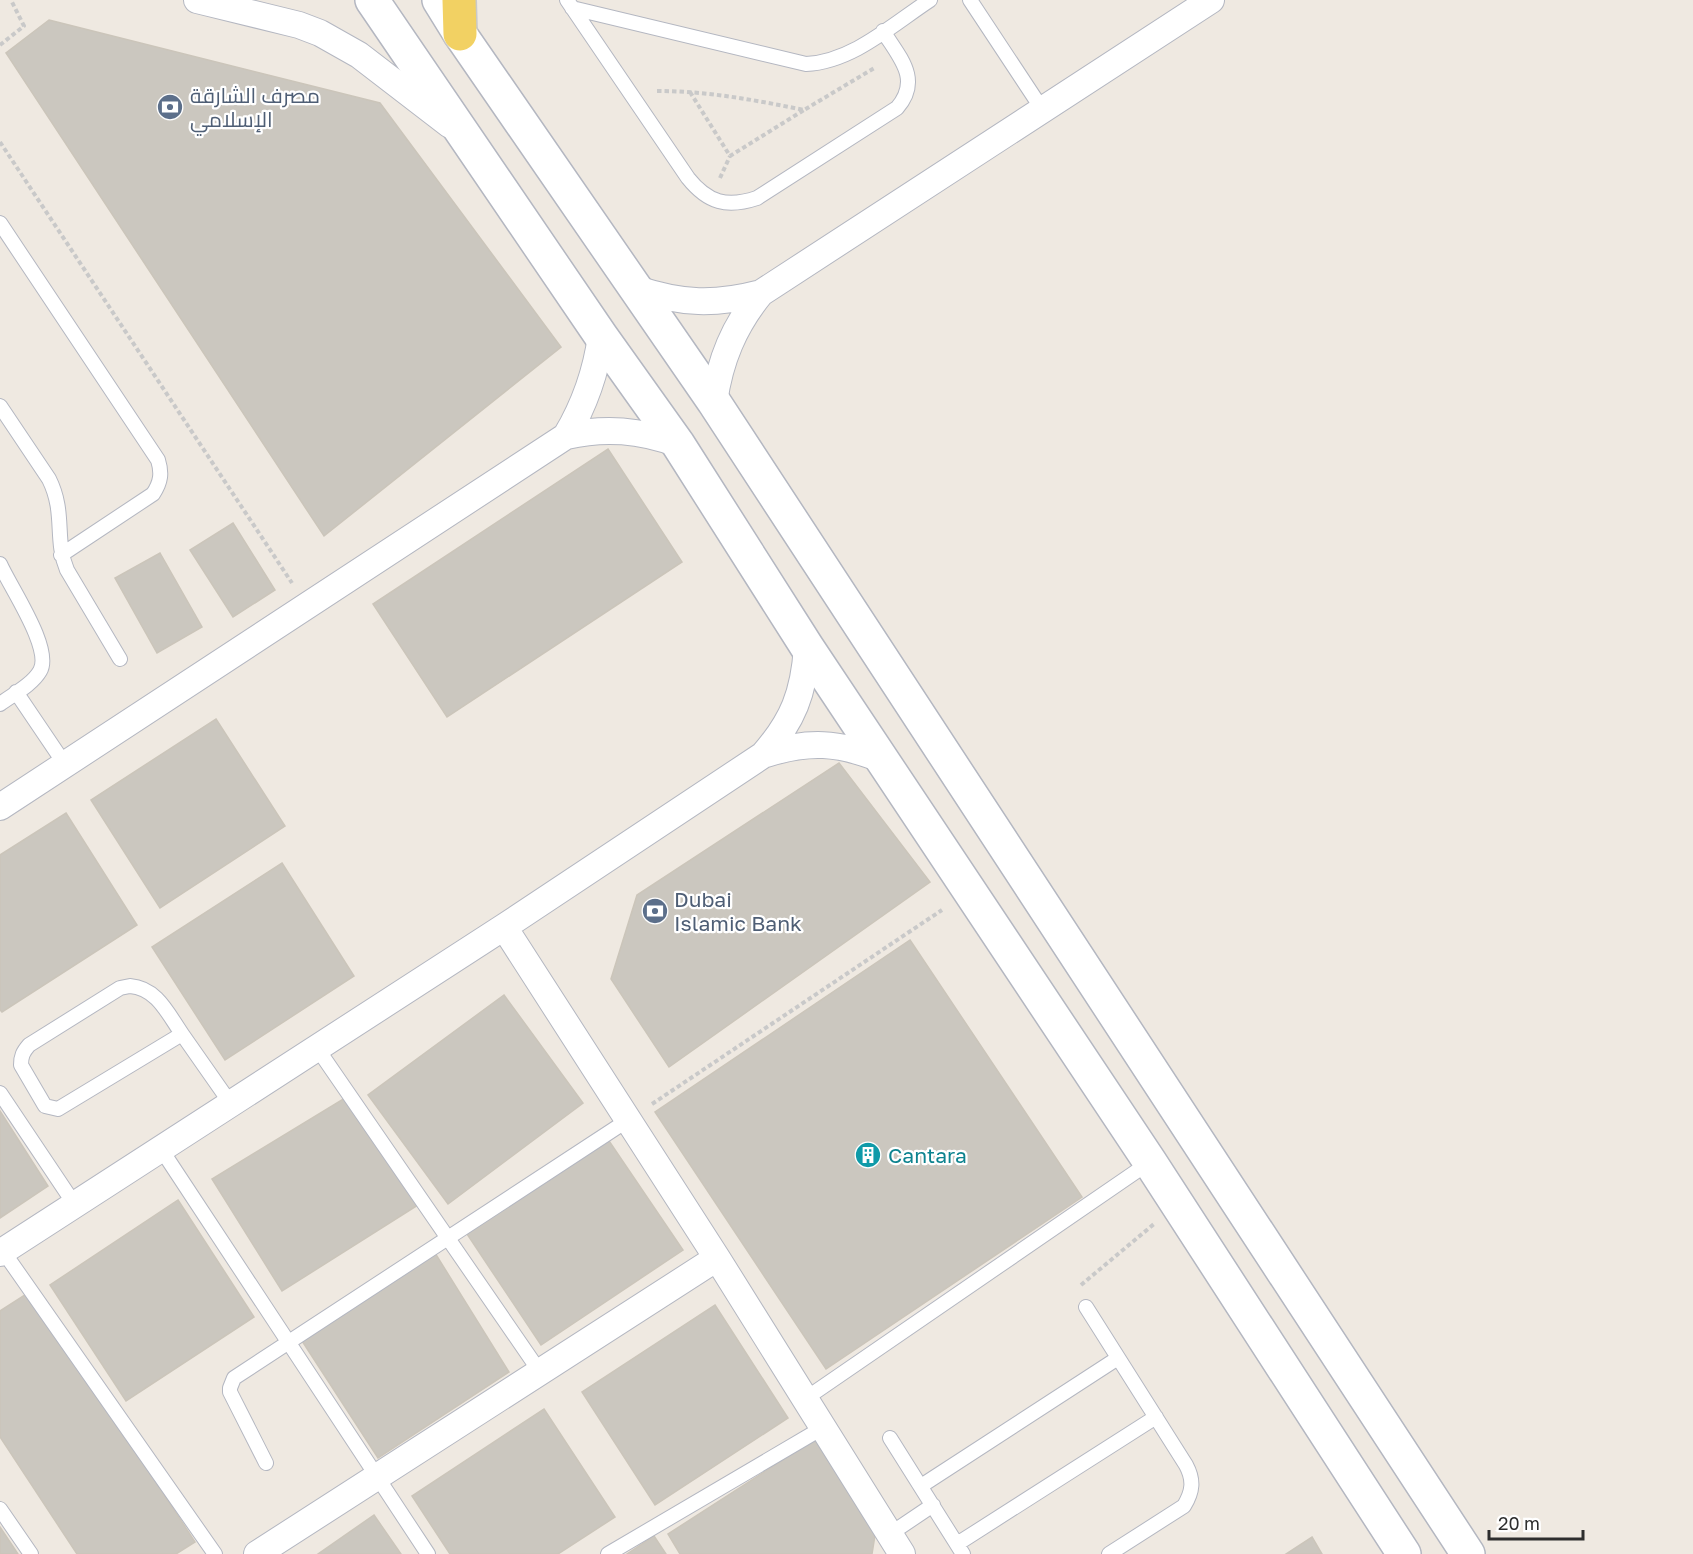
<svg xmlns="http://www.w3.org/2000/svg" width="1693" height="1554" font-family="'Golos Text',Cairo,sans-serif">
<rect width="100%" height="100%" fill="#efe9e1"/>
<!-- building -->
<path fill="#cbc7bf" stroke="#cbc5ba" stroke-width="1.5" d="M 49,20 L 380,103 L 561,347 L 324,536 L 6,53 Z
M 608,449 L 682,562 L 447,717 L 373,604 Z
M 233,523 L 275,590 L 233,617 L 190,550 Z
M 160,553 L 202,627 L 157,653 L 115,578 Z
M 216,719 L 285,826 L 160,908 L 91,800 Z
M 839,763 L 930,882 L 669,1067 L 611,979 L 637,895 Z
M 66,813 L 137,925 L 2,1012 L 0,1010 L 0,855 Z
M 282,863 L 354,976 L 225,1060 L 152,947 Z
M 910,940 L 1082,1197 L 826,1369 L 655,1112 Z
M 504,995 L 583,1103 L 448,1204 L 368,1095 Z
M 345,1098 L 418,1205 L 282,1291 L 212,1179 Z
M 0,1111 L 48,1186 L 0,1218 Z
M 607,1138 L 683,1250 L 541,1345 L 465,1231 Z
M 178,1200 L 254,1317 L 126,1401 L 50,1285 Z
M 435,1253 L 509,1372 L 378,1458 L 302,1341 Z
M 31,1291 L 195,1542 L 176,1554 L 77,1554 L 0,1437 L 0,1311 Z
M 715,1305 L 788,1418 L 655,1505 L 582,1392 Z
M 544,1409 L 615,1517 L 558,1554 L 450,1554 L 412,1496 Z
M 820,1436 L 876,1529 L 872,1554 L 680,1554 L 668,1534 Z
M 374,1515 L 401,1554 L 318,1554 Z
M 0,1527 L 18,1554 L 0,1554 Z
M 654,1536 L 666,1554 L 627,1554 Z
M 1312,1537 L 1322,1554 L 1286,1554 Z"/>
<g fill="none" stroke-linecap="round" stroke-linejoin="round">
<!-- service casing -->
<g stroke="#b4b7c1" stroke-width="16">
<path id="service" d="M 567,0 L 688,178 C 708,203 727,208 757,198 L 897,108 C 922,79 899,57 883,31
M 970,0 L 1042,109
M 572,8 L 806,64 C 852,62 892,25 930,0
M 0,223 L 158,460 C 162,473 161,482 153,494 L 61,555
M 0,406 L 49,479 C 66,513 54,539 67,570 L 120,659
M 0,564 C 10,587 53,649 40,671 C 32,685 12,695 0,704
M 16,692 L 66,766
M 130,986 C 157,988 168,1014 182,1034 L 58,1109 L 45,1106 L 21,1065 C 21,1056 23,1052 29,1045 L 120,988 Z
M 182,1034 L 231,1104
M 317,1048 L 540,1372
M 0,1093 L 75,1205
M 161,1149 L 428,1554
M 3,1251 L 215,1554
M 1086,1307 L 1186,1465 C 1194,1480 1193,1491 1184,1506 L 1109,1554
M 805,1399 L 1150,1162
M 890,1438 L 963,1554
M 266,1463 L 230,1392 L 230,1388 L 234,1378 L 628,1120
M 921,1486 L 1118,1358
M 0,1509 L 31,1554
M 890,1534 L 933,1505
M 957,1544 L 1156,1417
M 608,1554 L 824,1427"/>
</g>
<!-- minor casing -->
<g stroke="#b4b7c1" stroke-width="28">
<path id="minor" d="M 197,0 L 299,25 L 320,33 L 359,55 L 450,125
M 637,289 C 682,304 715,305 761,293 L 1211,0
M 714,402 C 720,360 734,326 761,293
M 566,436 C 585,404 596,373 601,336
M 763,755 C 793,721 804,693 807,647
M 0,807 L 566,436 C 605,427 640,430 678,444
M 504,927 L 717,1258 L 902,1554
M 0,1253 L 504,927 L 763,755 C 808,740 839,742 883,760
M 257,1554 L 717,1258"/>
</g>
<!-- secondary casing -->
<g stroke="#b4b7c1" stroke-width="36">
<path id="secondary" d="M 372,0 L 601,336 L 678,444 L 807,647 L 1150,1162 L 1404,1554
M 439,0 L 460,34 L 714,402 L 1468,1554"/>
</g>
<!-- primary casing -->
<g stroke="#c9c9c9" stroke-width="36">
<path id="primary" d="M 459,0 L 460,34"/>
</g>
<!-- path -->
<path stroke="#c9c9c9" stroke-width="4" stroke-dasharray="4.5 3" stroke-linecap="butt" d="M 0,45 L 24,26 L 11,0
M 657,91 C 707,91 755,100 804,110 L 876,67
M 690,92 L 730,156 L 804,110
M 0,142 L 292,583
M 720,178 L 730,156
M 652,1104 L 942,910
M 1081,1285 L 1154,1224"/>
<!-- service -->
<use href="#service" stroke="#fff" stroke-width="14"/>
<!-- minor -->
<use href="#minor" stroke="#fff" stroke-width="26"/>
<!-- secondary -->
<use href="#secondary" stroke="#fff" stroke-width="33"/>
<!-- primary -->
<use href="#primary" stroke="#f2d163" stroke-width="33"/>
</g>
<!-- icons -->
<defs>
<g id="bank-disc" transform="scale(1.35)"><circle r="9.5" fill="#5c6f8a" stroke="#fff"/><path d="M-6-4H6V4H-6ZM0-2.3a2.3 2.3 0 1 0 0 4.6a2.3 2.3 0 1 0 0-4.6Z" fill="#fff"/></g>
<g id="building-disc" transform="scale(1.35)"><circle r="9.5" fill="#0f9aa8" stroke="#fff"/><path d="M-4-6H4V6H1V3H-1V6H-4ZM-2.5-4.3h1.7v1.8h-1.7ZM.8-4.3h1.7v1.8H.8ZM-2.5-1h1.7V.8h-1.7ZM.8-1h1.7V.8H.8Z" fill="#fff"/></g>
</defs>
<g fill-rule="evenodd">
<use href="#bank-disc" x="170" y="107"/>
<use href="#bank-disc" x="655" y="911"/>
<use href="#building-disc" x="868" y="1155"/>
</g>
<g text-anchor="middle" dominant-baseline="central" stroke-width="4.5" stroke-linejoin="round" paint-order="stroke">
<!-- service labels -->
<g font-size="21" fill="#4e5e75" stroke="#fff" text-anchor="start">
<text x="190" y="95">مصرف الشارقة<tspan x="190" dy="24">الإسلامي</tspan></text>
<text x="674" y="899">Dubai<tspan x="674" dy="24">Islamic Bank</tspan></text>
</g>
<!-- culture labels -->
<g font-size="21" fill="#0d838f" stroke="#fff" text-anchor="start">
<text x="888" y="1155">Cantara</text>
</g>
</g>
<!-- scale -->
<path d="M1489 1530v9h94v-9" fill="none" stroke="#2e2e2e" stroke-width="3"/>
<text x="1498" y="1530" font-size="18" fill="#2e2e2e" stroke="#ffffff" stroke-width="4.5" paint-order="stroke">20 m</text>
</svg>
